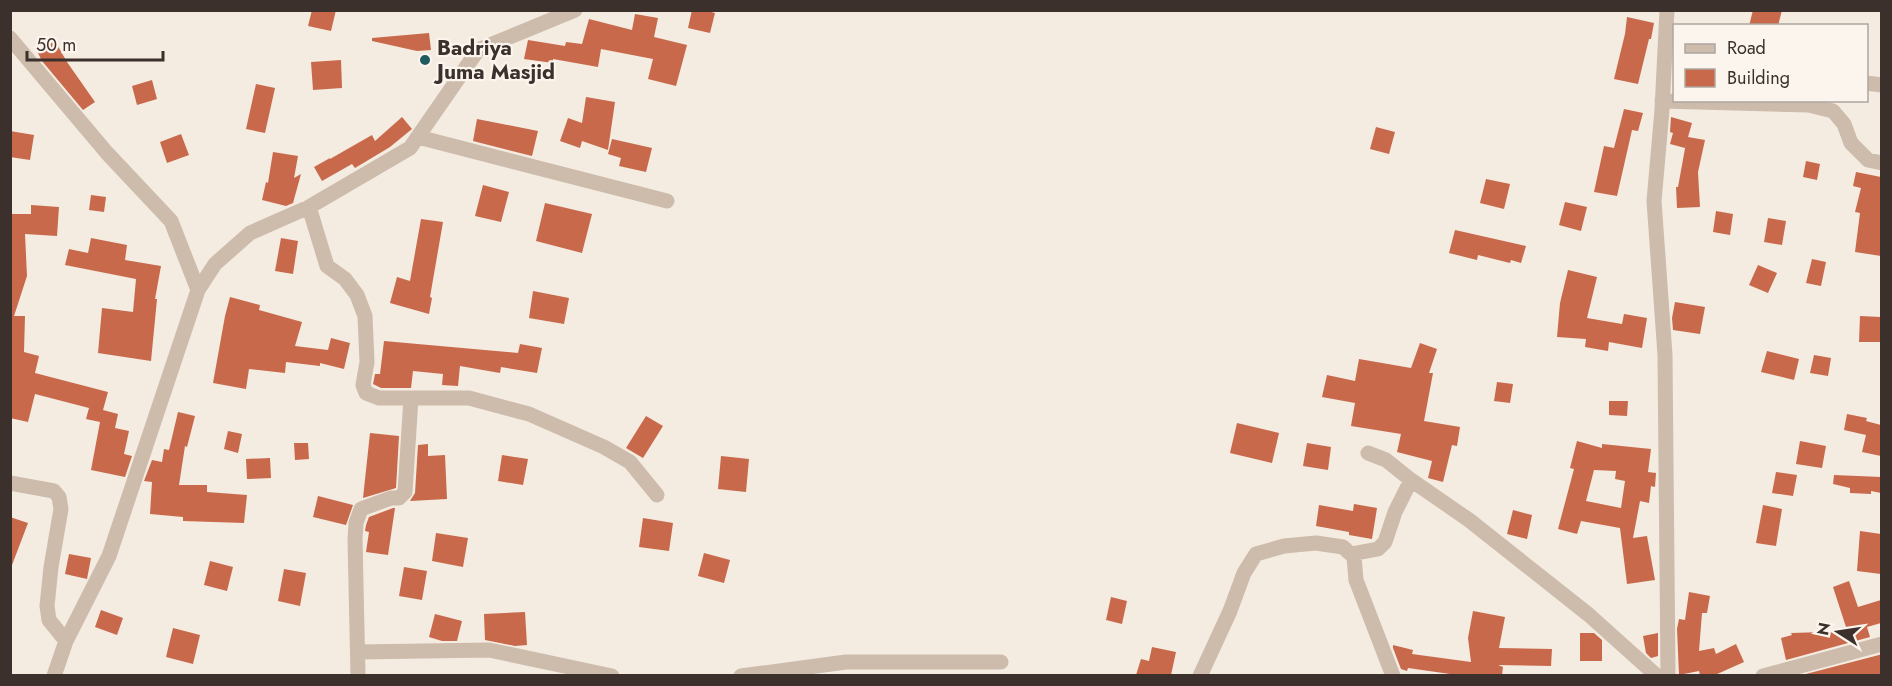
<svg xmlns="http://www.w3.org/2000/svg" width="1892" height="686" font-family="Jost,sans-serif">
<rect width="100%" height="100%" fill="#f4ebe1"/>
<!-- building -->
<path fill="#c8694b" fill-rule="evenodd" d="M 312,10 L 336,10 L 331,31 L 308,26 Z
M 692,10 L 704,10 L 715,13 L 710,33 L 688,28 Z
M 1753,10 L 1782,10 L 1778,26 L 1749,26 Z
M 635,14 L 658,18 L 654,37 L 687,45 L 676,86 L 648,79 L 653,59 L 601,49 L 598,67 L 553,59 L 553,63 L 524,59 L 528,40 L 565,46 L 566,42 L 582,44 L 589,19 L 632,30 Z
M 1627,17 L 1654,23 L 1651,39 L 1649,39 L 1638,84 L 1614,79 L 1625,34 Z
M 429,33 L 431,50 L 417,51 L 372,41 L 372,38 Z
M 55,41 L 67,62 L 95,102 L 83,110 L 42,61 L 37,51 Z
M 341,60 L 342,88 L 313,90 L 311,62 Z
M 152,80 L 157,99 L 137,105 L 132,86 Z
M 256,84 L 275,88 L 265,133 L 246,129 Z
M 586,97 L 615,102 L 608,150 L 582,141 L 580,148 L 560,141 L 568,118 L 582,123 Z
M 1624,109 L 1643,113 L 1638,131 L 1632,130 L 1617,196 L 1594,192 L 1604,146 L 1614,148 Z
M 402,117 L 412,129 L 390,147 L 355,168 L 352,164 L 322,181 L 314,167 L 330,158 L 330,159 L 372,135 L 375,141 Z
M 1671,117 L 1692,123 L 1688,137 L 1705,140 L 1698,172 L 1700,207 L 1677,208 L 1676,187 L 1678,187 L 1686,143 L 1685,148 L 1670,144 L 1673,133 L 1670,132 Z
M 477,119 L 538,131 L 532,156 L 473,141 Z
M 1376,127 L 1395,132 L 1389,154 L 1370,149 Z
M 10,131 L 34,135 L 30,160 L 10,157 Z
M 181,134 L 189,155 L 167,163 L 160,142 Z
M 612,139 L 652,148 L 646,172 L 619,166 L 621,158 L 608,154 Z
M 273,152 L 298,156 L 294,178 L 301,174 L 293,203 L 286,206 L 262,200 L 266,182 L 268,183 Z
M 1806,161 L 1820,164 L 1817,180 L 1803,177 Z
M 1856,172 L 1881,177 L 1881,256 L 1855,252 L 1860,213 L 1855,212 L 1861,188 L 1853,186 Z
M 1486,179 L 1510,184 L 1504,209 L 1480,203 Z
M 483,185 L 509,192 L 501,222 L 475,216 Z
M 91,195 L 106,197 L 104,212 L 89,210 Z
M 1565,202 L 1587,207 L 1581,231 L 1559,225 Z
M 545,203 L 592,214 L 582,253 L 536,241 Z
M 31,205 L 59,207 L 57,236 L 25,234 L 27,276 L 14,316 L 25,316 L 24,352 L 39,356 L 35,373 L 108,392 L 103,410 L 118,414 L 115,428 L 129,431 L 124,454 L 132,456 L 125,477 L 91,470 L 100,422 L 86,419 L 89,408 L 35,394 L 28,422 L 10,418 L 10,214 L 31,214 Z
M 1716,211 L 1733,214 L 1730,235 L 1713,232 Z
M 1768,218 L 1786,221 L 1782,245 L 1764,242 Z
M 421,219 L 443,222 L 430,297 L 432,298 L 429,314 L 390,303 L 397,277 L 410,281 Z
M 1455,230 L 1526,246 L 1521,263 L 1511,260 L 1510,263 L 1478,255 L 1477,260 L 1449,253 Z
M 91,238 L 127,245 L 125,260 L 161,266 L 155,299 L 157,299 L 151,361 L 98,353 L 102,308 L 133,312 L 136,279 L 65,265 L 69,249 L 88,253 Z
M 281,238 L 298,241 L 293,274 L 275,271 Z
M 1812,259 L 1826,262 L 1821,286 L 1806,283 Z
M 1758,265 L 1777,273 L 1768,293 L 1749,285 Z
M 1568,270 L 1597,277 L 1587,318 L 1622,324 L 1624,314 L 1647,318 L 1642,348 L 1609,342 L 1608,351 L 1585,347 L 1586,339 L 1557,337 L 1560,303 Z
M 533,291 L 569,298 L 564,324 L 529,318 Z
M 230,297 L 260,305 L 259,310 L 302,322 L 295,346 L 328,350 L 331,338 L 350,343 L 344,369 L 320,363 L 320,366 L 286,362 L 285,373 L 249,369 L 246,389 L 213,383 L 225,316 Z
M 1675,302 L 1705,307 L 1700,334 L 1673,330 L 1672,318 Z
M 1860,316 L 1881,317 L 1881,342 L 1859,342 Z
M 384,341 L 518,353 L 520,344 L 542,348 L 537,373 L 501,367 L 500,373 L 460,366 L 458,386 L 442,385 L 443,374 L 413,371 L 411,388 L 381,388 L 373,384 L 375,374 L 380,374 Z
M 1420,343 L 1437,349 L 1429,373 L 1433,373 L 1424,421 L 1460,427 L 1457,446 L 1452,445 L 1443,482 L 1428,478 L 1432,461 L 1397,452 L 1401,434 L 1351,426 L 1355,403 L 1322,397 L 1327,375 L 1355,381 L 1359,359 L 1411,368 Z
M 1767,351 L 1799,359 L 1794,380 L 1761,372 Z
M 1814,355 L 1831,358 L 1828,376 L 1810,373 Z
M 1497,382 L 1513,384 L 1510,403 L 1494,401 Z
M 1609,401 L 1628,401 L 1627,416 L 1609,415 Z
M 178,412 L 195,416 L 187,447 L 185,446 L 179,485 L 207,485 L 207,492 L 247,495 L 244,523 L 183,521 L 183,517 L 150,514 L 152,482 L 144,481 L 152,460 L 162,462 L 164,449 L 169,450 Z
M 1847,414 L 1867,418 L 1866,421 L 1881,425 L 1881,456 L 1862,452 L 1866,435 L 1844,430 Z
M 646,416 L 663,426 L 643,458 L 626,448 Z
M 1237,423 L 1279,433 L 1272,463 L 1230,453 Z
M 228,431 L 242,434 L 238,453 L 224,449 Z
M 370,433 L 399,436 L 396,488 L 363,498 Z
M 1577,441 L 1602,448 L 1602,444 L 1651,449 L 1648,472 L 1656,473 L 1655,487 L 1651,486 L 1649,503 L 1640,501 L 1633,538 L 1647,536 L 1655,580 L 1627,584 L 1620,528 L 1581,521 L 1577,534 L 1558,529 L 1574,469 L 1570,468 ZM 1594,470 L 1616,471 L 1615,479 L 1625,481 L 1621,508 L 1586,501 Z
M 1800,441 L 1826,446 L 1822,468 L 1796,464 Z
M 294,443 L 308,443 L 309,459 L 295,460 Z
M 1307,443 L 1331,447 L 1328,470 L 1303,466 Z
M 428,444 L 428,456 L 445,455 L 447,499 L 410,501 L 415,493 L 418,445 Z
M 502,455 L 528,459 L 523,485 L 498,481 Z
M 721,456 L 749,459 L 746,492 L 718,489 Z
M 270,458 L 271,478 L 247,479 L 246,459 Z
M 1776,472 L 1797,475 L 1793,496 L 1772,493 Z
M 1834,475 L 1881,477 L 1881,493 L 1871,491 L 1871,494 L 1850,493 L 1850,488 L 1833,484 Z
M 318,496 L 353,505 L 346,525 L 313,517 Z
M 1354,504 L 1377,508 L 1372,539 L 1349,535 L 1349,532 L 1316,526 L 1319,505 L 1353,511 Z
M 1763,505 L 1782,509 L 1776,546 L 1756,543 Z
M 393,508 L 395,508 L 388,555 L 366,552 L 369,532 L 365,531 L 366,525 L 369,517 Z
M 1513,510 L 1532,515 L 1527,539 L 1507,534 Z
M 10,517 L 28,523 L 12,565 L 10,565 Z
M 643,518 L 673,523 L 669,551 L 639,547 Z
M 1860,531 L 1881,534 L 1881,574 L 1857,571 Z
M 436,533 L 468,538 L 463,567 L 432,561 Z
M 704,553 L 730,560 L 724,583 L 698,576 Z
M 69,554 L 91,558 L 87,579 L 65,574 Z
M 210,561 L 233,567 L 227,591 L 204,585 Z
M 404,567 L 427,571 L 422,600 L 399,596 Z
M 284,569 L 306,573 L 300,606 L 278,601 Z
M 1849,581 L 1858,607 L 1881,600 L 1881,623 L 1867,627 L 1870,637 L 1786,660 L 1781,638 L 1792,635 L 1791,633 L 1824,632 L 1846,627 L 1833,587 Z
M 1689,592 L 1710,596 L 1707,613 L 1702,613 L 1699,651 L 1714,648 L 1716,654 L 1736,644 L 1744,662 L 1715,675 L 1700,675 L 1699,671 L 1679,675 L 1677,629 L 1679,619 L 1685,620 Z
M 1111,597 L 1127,601 L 1122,624 L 1106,620 Z
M 101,610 L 123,618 L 117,635 L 95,627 Z
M 1473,611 L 1505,617 L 1499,648 L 1552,649 L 1551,666 L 1498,665 L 1503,667 L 1502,675 L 1457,675 L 1408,668 L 1407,671 L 1401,669 L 1393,648 L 1393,645 L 1413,650 L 1412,654 L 1471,662 L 1468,638 Z
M 525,612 L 527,645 L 515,646 L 485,640 L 484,614 Z
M 435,614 L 462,621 L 457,641 L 442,641 L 429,637 Z
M 173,628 L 200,635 L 193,664 L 166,657 Z
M 1580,633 L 1594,633 L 1602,640 L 1602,661 L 1580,661 Z
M 1658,633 L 1658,656 L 1651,658 L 1646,653 L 1643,636 Z
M 1152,647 L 1176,652 L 1171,675 L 1136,675 L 1141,659 L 1149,661 Z
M 1881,654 L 1881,675 L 1802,675 L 1879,655 Z"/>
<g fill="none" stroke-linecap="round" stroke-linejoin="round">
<!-- street -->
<path stroke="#cdbbac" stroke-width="15" d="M 1667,10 L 1662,110 L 1654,201 L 1665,355 L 1668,676
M 10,38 L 107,153 L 171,221 L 198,290 L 109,556 L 66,641 L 54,676
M 1866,83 L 1882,85
M 1662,101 L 1809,105 L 1833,111 L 1844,124 L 1851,143 L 1868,160 L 1882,163
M 418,137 L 667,201
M 309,207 L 327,266 L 345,279 L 357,295 L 365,316 L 367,362 L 363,385 L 366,393 L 379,398 L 469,398 L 529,414 L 604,447 L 630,462 L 657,495
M 198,290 L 215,264 L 250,233 L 309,207 L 410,148 L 478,50 L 575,10
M 1368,453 L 1386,460 L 1411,480 L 1469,520 L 1589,615 L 1657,676
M 10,483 L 54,491 L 59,497 L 61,509 L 51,567 L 47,606 L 49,620 L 66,641
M 1351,554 L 1378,549 L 1385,542 L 1395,512 L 1411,480
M 358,652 L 489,650 L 612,676
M 358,676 L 355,539 L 356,523 L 361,509 L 391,498 L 399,498 L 405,492 L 411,398
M 741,676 L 846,662 L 1001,662
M 1200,676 L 1230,611 L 1244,573 L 1256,554 L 1284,546 L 1316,543 L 1343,547 L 1354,557 L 1356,580 L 1393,676
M 1763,676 L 1882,644"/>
</g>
<!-- markers -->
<circle fill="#1f5a5e" stroke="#fbf5ee" stroke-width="2" cx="425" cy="60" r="6"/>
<g text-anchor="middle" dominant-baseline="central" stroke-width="4.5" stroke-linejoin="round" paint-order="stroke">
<!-- poi labels -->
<g font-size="21" font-weight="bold" fill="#3b302b" stroke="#fbf5ee" text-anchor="start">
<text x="437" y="48">Badriya<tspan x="437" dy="24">Juma Masjid</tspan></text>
</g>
</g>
<!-- border -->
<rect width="1892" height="686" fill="none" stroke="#3b302b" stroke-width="24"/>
<!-- legend -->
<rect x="1673" y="24" width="195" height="78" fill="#fbf5ee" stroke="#aea6a0" stroke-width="1.5"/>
<rect x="1685" y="44" width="30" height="9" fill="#cdbbac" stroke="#aea6a0" stroke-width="1.5"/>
<text x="1727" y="54" font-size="18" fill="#3b302b">Road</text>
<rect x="1685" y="69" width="30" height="18" fill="#c8694b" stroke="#aea6a0" stroke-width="1.5"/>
<text x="1727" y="84" font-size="18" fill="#3b302b">Building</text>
<!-- north arrow -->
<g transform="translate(1838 632) rotate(282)" stroke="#fbf5ee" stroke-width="4.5" paint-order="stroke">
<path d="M0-4.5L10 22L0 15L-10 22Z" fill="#3b302b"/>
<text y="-9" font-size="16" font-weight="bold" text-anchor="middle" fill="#3b302b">N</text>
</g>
<!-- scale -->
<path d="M27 51v9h136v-9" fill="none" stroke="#3b302b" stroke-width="3"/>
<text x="36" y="51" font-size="18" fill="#3b302b" stroke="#fbf5ee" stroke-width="4.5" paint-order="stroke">50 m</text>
</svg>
